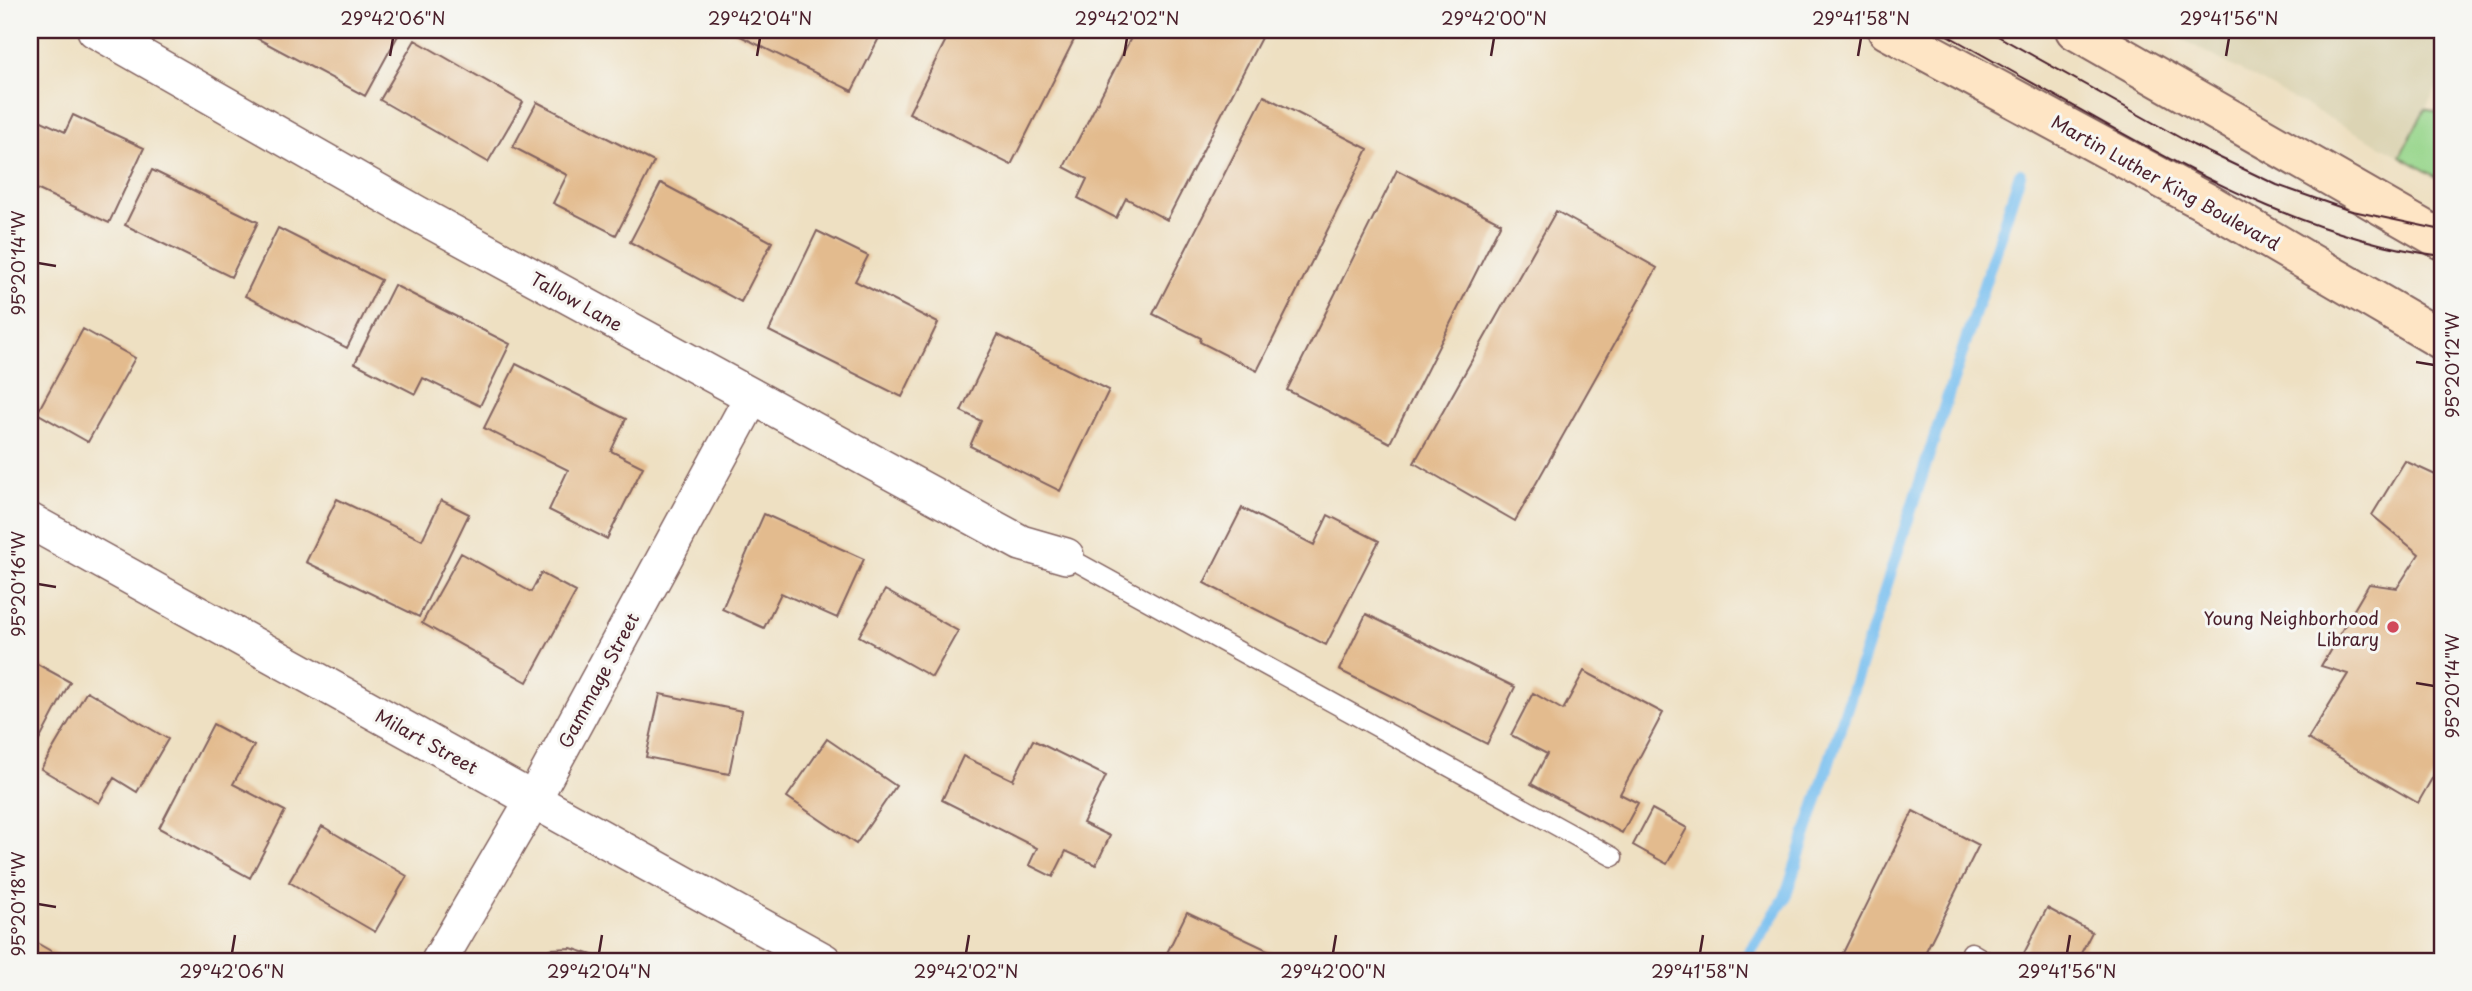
<svg xmlns="http://www.w3.org/2000/svg" width="2472" height="991" font-family="'Playpen Sans',sans-serif">
<rect width="100%" height="100%" fill="#f6f6f2"/>
<filter id="ink" filterUnits="userSpaceOnUse"><feTurbulence type="fractalNoise" baseFrequency=".0143" numOctaves="2"/><feDisplacementMap in="SourceGraphic" scale="14" xChannelSelector="R" yChannelSelector="G"/><feConvolveMatrix kernelMatrix="1 2 1 2 8 2 1 2 1" color-interpolation-filters="sRGB"/></filter>
<filter id="wash" filterUnits="userSpaceOnUse"><feTurbulence type="fractalNoise" baseFrequency=".00686" numOctaves="4" result="noise"/><feDisplacementMap in="SourceGraphic" scale="28" xChannelSelector="R" yChannelSelector="G"/><feGaussianBlur stdDeviation="1.57" result="paint"/><feColorMatrix in="noise" values="0 0 0 0 0 0 0 0 0 0 0 0 0 0 0 0 0 1.4 0 .05"/><feComposite in="paint" operator="in"/></filter>
<g filter="url(#wash)">
<rect width="100%" height="100%" fill="#eee0c2"/>
<!-- built -->
<path fill="#dcd4b4" d="M 2165,30 L 2442,30 L 2442,78 L 2400,156 Z"/>
<!-- green -->
<path fill="#98d68c" stroke="#717a5c" stroke-width="2" d="M 2425,109 L 2442,113 L 2442,180 L 2400,156 Z"/>
<g fill="none" stroke-linecap="round" stroke-linejoin="round">
<!-- stream -->
<path stroke="#78bff0" stroke-width="12" d="M 1744,961 L 1785,898 L 2020,174"/>
</g>
<g id="blocks">
<!-- building -->
<path fill="#e3bb8e" d="M 251,30 L 401,30 L 365,96 L 249,34 Z
M 728,30 L 883,30 L 852,91 Z
M 951,30 L 1079,30 L 1011,165 L 909,113 Z
M 1135,30 L 1265,30 L 1167,220 L 1126,198 L 1116,218 L 1078,198 L 1087,179 L 1064,167 Z
M 415,40 L 523,102 L 488,162 L 380,100 Z
M 1264,96 L 1368,149 L 1257,371 L 1200,342 L 1201,338 L 1153,314 Z
M 537,102 L 654,162 L 616,235 L 553,203 L 567,175 L 513,147 Z
M 73,115 L 144,148 L 109,223 L 30,186 L 31,116 L 65,132 Z
M 152,170 L 258,222 L 231,277 L 125,225 Z
M 1397,170 L 1501,223 L 1390,443 L 1287,390 Z
M 661,183 L 772,242 L 741,302 L 630,242 Z
M 1556,211 L 1657,268 L 1515,521 L 1414,463 Z
M 278,228 L 381,280 L 347,348 L 245,296 Z
M 817,231 L 868,256 L 855,281 L 938,323 L 902,397 L 769,331 Z
M 394,285 L 510,344 L 480,406 L 423,378 L 415,394 L 355,363 Z
M 83,329 L 135,358 L 88,442 L 37,413 Z
M 998,335 L 1109,390 L 1060,491 L 970,446 L 981,421 L 961,411 Z
M 516,364 L 626,419 L 611,451 L 643,467 L 607,539 L 549,510 L 568,470 L 484,428 Z
M 2405,461 L 2442,478 L 2442,761 L 2418,803 L 2308,739 L 2348,674 L 2321,666 L 2369,584 L 2397,588 L 2419,554 L 2372,515 Z
M 337,499 L 422,540 L 441,500 L 469,514 L 419,617 L 306,562 Z
M 1242,508 L 1314,545 L 1328,515 L 1379,541 L 1326,645 L 1204,583 Z
M 764,514 L 864,559 L 837,618 L 781,593 L 764,628 L 722,609 Z
M 461,553 L 531,592 L 541,573 L 576,592 L 527,682 L 422,623 Z
M 885,590 L 958,631 L 932,677 L 859,636 Z
M 1366,614 L 1515,687 L 1487,744 L 1339,670 Z
M 30,660 L 70,682 L 32,754 L 30,753 Z
M 1584,671 L 1663,713 L 1620,794 L 1638,803 L 1622,833 L 1531,784 L 1547,754 L 1511,735 L 1533,693 L 1563,710 Z
M 87,691 L 168,739 L 137,792 L 114,778 L 99,803 L 41,769 Z
M 660,694 L 742,711 L 729,774 L 646,757 Z
M 213,724 L 254,746 L 233,784 L 285,811 L 250,878 L 159,828 Z
M 827,739 L 896,786 L 856,844 L 787,797 Z
M 1033,740 L 1106,776 L 1083,823 L 1110,836 L 1096,865 L 1066,851 L 1053,877 L 1029,865 L 1037,848 L 942,800 L 963,756 L 1013,780 Z
M 1652,809 L 1687,828 L 1667,864 L 1633,845 Z
M 1913,811 L 1979,845 L 1921,961 L 1839,961 Z
M 322,826 L 407,876 L 375,932 L 289,882 Z
M 2047,908 L 2092,932 L 2077,961 L 2020,961 Z
M 1187,912 L 1291,961 L 1163,961 Z
M 30,939 L 68,961 L 30,961 Z
M 571,948 L 595,956 L 601,961 L 526,961 L 550,949 Z"/>
</g>
</g>
<g filter="url(#ink)">
<use href="#blocks" fill-opacity="0" stroke="#836360" stroke-width="2"/>
<g fill="none" stroke-linecap="round" stroke-linejoin="round">
<!-- service casing -->
<g stroke="#836360" stroke-width="21">
<path id="service" d="M 1066,556 L 1613,857
M 1971,952 L 1986,961"/>
</g>
<!-- minor casing -->
<g stroke="#836360" stroke-width="38">
<path id="minor" d="M 95,30 L 416,213 L 1021,543 L 1066,556
M 30,521 L 824,961
M 439,961 L 533,800 L 752,397"/>
</g>
<!-- secondary casing -->
<g stroke="#836360" stroke-width="42">
<path id="secondary" d="M 1887,30 L 2209,204 L 2442,340
M 2075,30 L 2442,240"/>
</g>
<!-- service -->
<use href="#service" stroke="#fff" stroke-width="18"/>
<!-- minor -->
<use href="#minor" stroke="#fff" stroke-width="35"/>
<!-- secondary -->
<use href="#secondary" stroke="#fee5c5" stroke-width="38"/>
<!-- tram -->
<path stroke="#4a1f2b" stroke-width="2" d="M 1938,30 C 1993,61 2049,92 2104,123 C 2212,183 2319,240 2442,256
M 1987,30 L 2193,145 L 2277,185 L 2348,210 L 2442,230"/>
</g>
</g>
<!-- ticks -->
<path fill="none" stroke="#4a1f2b" stroke-width="2.5" d="M 390,56 L 393,38M 757,56 L 760,38M 1124,56 L 1127,38M 1491,56 L 1494,38M 1858,56 L 1861,38M 2226,56 L 2229,38M 38,263 L 56,266M 2416,362 L 2434,365M 38,584 L 56,587M 2416,683 L 2434,686M 38,904 L 56,907M 232,953 L 235,935M 599,953 L 602,935M 966,953 L 969,935M 1333,953 L 1336,935M 1700,953 L 1703,935M 2067,953 L 2070,935"/>
<!-- markers -->
<circle fill="#d1495b" stroke="#f6f6f2" stroke-width="2.5" cx="2393" cy="627" r="7"/>
<g text-anchor="middle" dominant-baseline="central" stroke-width="6" stroke-linejoin="round" paint-order="stroke">
<!-- street labels -->
<g font-size="18" fill="#4a1f2b" stroke="#f6f6f2">
<text transform="translate(2166 182) rotate(29)">Martin Luther King Boulevard</text>
<text transform="translate(577 301) rotate(29)">Tallow Lane</text>
<text transform="translate(598 680) rotate(-62)">Gammage Street</text>
<text transform="translate(427 741) rotate(29)">Milart Street</text>
</g>
<!-- poi labels -->
<g font-size="18" fill="#4a1f2b" stroke="#f6f6f2" text-anchor="end">
<text x="2379" y="617">Young Neighborhood<tspan x="2379" dy="21">Library</tspan></text>
</g>
</g>
<!-- margin -->
<rect width="2472" height="991" fill="none" stroke="#f6f6f2" stroke-width="77"/>
<rect x="38" y="38" width="2396" height="915" fill="none" stroke="#4a1f2b" stroke-width="2.5"/>
<g font-size="18" text-anchor="middle" fill="#4a1f2b">
<text x="393" y="25">29°42'06"N</text>
<text x="760" y="25">29°42'04"N</text>
<text x="1127" y="25">29°42'02"N</text>
<text x="1494" y="25">29°42'00"N</text>
<text x="1861" y="25">29°41'58"N</text>
<text x="2229" y="25">29°41'56"N</text>
<text transform="translate(19 263) rotate(-90)" y="6">95°20'14"W</text>
<text transform="translate(2453 365) rotate(-90)" y="6">95°20'12"W</text>
<text transform="translate(19 584) rotate(-90)" y="6">95°20'16"W</text>
<text transform="translate(2453 686) rotate(-90)" y="6">95°20'14"W</text>
<text transform="translate(19 904) rotate(-90)" y="6">95°20'18"W</text>
<text x="232" y="978">29°42'06"N</text>
<text x="599" y="978">29°42'04"N</text>
<text x="966" y="978">29°42'02"N</text>
<text x="1333" y="978">29°42'00"N</text>
<text x="1700" y="978">29°41'58"N</text>
<text x="2067" y="978">29°41'56"N</text>
</g>
</svg>
